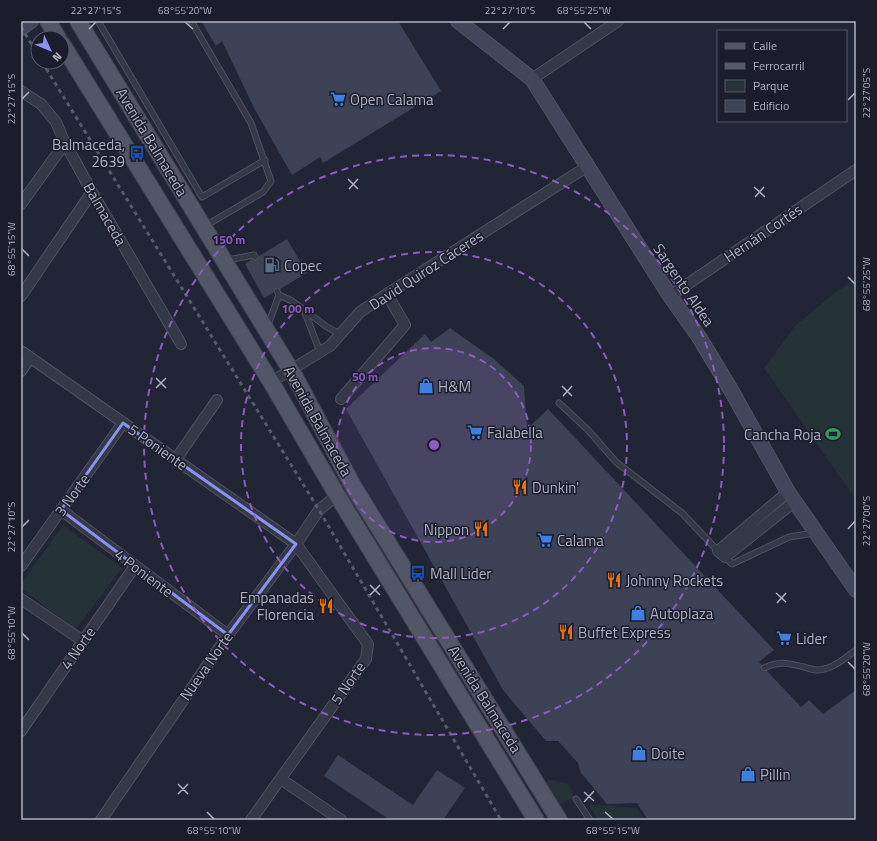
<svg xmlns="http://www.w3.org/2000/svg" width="877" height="841" font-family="'Titillium Web',sans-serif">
<rect width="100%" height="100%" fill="#222536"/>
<!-- green -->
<path fill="#253238" d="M 856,279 L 856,500 L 764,368 L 795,326 L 833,294 Z
M 63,525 L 122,568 L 75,630 L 21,588 L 21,584 Z
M 548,779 L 569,784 L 574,797 L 560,804 L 548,785 Z
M 588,804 L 637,808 L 645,820 L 598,820 Z"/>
<!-- building -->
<path fill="#3e4256" d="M 201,21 L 398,21 L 441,91 L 323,163 L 320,157 L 292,175 L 254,108 L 222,41 L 216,46 Z
M 287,239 L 307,273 L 280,289 L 278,287 L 275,288 L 273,293 L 264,298 L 245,264 L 252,259 L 254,261 L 257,260 L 259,256 Z
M 450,328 L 494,359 L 524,386 L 527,429 L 548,409 L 774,650 L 759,662 L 762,665 L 760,670 L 763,672 L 767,671 L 801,707 L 809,700 L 823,714 L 856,690 L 856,820 L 648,820 L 637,803 L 607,804 L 581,773 L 578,763 L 558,741 L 546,741 L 503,690 L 346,409 L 425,334 L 431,342 Z
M 338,755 L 413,805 L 437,770 L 465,788 L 443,820 L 390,820 L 324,776 Z"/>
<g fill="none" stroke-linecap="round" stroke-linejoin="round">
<!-- lane casing -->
<g stroke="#505262" stroke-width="7">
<path id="lane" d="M 98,21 L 202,197 L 265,160
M 191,21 L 251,123 L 271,181 L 263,192 L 205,226
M 227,260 L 254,255 L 255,257
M 279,295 L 292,301 L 327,327 L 340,334
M 304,310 L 320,352
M 268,325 L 279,295 L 277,291
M 559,403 L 588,430 L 616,462 L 682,513 L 718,551
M 725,557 L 732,564 L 789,537 L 814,533
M 764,668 C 780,661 788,663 804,667 C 808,668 813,670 817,670 C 832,670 845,658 856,650
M 576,799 L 590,820"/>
</g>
<!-- street casing -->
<g stroke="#505262" stroke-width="12">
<path id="street" d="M 532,79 L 618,21
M 21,91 L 41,104 L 56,122 L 65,143 L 92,192 L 181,344
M 21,204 L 65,143
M 21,296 L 92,192
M 670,296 L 856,170
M 21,351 L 296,544 L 368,644 L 366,659 L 251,820
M 21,371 L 30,358
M 271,382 L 330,346 L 360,312 L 387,294 L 588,166
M 341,399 L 405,325 L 387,294
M 176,459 L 217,400
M 788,492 L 718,551 L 725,557 L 794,502
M 61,510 L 228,635
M 21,566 L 123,423
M 21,599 L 83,641
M 21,731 L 135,566
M 281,779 L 341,820
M 101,820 L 228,635 L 296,544 L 319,510 L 337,495 L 353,486"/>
</g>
<!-- secondary casing -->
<g stroke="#505262" stroke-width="16">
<path id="secondary" d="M 458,21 L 532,79 L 670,296 L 699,337 L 731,390 L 788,492 L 856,590
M 21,28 L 31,21"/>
</g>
<!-- primary casing -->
<g stroke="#3f4150" stroke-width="18">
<path id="primary" d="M 48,21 L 58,38
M 78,21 L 295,377 L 353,486 L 559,820
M 62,44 L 271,382 L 337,495 L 536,820"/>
</g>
<!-- lane -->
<use href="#lane" stroke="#353847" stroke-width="5"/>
<!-- street -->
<use href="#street" stroke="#353847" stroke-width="10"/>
<!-- secondary -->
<use href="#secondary" stroke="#43465a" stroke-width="14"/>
<!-- primary -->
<use href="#primary" stroke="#535667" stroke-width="16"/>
<!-- rail -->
<path stroke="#575a6e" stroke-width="3" stroke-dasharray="4 4" stroke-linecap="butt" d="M 21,27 L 38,55
M 42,62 L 319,510 L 501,820"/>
</g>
<!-- marked area -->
<path fill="none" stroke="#8893f0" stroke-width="3" stroke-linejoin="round" d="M 123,423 L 296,544 L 228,635 L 61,510 Z"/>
<!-- ticks -->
<path fill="none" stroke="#b0b2c3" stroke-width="1.5" d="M 185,22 L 193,29M 584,22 L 591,29M 89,29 L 96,22M 503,29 L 510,22M 22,99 L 29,92M 848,100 L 855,93M 348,179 L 358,189M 754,187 L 765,197M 349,189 L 358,179M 755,197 L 764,187M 22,249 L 29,256M 848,277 L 855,284M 156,378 L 166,388M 562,386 L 572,396M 156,388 L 166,378M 563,396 L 572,386M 22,527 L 29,520M 848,529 L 855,521M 370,585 L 380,595M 776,593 L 786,602M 370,595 L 380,585M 777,603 L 786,593M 22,633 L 29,640M 848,662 L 855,669M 178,784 L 188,794M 584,792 L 594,801M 178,794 L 188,784M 584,802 L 594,791M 207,812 L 214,819M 605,812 L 613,819"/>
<!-- distance rings -->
<circle cx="434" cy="445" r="97" fill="#8e5bc0" fill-opacity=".12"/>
<g fill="none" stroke="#8e5bc0" stroke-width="2" stroke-dasharray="7 5">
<circle cx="434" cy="445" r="97"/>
<circle cx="434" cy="445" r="193"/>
<circle cx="434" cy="445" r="290"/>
</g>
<!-- icons -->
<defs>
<g id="supermarket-bare" transform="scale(1.2)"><path d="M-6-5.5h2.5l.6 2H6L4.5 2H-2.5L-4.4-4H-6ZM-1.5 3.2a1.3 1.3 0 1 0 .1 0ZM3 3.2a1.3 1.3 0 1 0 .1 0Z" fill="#3f7fe0" stroke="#1b1d2c" stroke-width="2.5" paint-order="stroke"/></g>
<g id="bus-bare" transform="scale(1.2)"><path d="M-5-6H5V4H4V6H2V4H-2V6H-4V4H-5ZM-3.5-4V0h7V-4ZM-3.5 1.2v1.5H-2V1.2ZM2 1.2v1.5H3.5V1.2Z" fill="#1a4fb4" stroke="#1b1d2c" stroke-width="2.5" paint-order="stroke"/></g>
<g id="fuel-bare" transform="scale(1.2)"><path d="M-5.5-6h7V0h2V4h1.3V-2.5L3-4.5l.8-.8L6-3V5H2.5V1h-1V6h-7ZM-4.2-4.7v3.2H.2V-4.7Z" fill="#5c6f8a" stroke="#1b1d2c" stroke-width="2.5" paint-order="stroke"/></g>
<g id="shop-bare" transform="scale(1.2)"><path d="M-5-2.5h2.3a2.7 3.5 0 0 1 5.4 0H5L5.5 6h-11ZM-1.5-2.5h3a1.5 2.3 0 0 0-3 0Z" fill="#3f7fe0" stroke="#1b1d2c" stroke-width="2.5" paint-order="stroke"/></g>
<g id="stadium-bare" transform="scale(1.2)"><path d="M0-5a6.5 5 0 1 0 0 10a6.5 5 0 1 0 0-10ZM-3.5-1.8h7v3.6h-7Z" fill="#2e9e5b" stroke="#1b1d2c" stroke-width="2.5" paint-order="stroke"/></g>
<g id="restaurant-bare" transform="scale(1.2)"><path d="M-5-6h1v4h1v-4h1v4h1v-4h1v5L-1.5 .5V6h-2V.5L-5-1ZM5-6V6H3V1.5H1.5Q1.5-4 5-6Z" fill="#e8710a" stroke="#1b1d2c" stroke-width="2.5" paint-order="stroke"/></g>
</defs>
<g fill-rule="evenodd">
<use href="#supermarket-bare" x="338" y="99"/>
<use href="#bus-bare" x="137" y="153"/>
<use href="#fuel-bare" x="272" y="265"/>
<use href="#shop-bare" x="426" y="386"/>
<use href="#supermarket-bare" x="475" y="432"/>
<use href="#stadium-bare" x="833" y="434"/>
<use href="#restaurant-bare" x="520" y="487"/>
<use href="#restaurant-bare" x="481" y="529"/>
<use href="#supermarket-bare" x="545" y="540"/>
<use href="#bus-bare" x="418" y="573"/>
<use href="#restaurant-bare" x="614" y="580"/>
<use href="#restaurant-bare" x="326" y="606"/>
<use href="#shop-bare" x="638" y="613"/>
<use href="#restaurant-bare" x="566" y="632"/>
<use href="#supermarket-bare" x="784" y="638"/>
<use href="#shop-bare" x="639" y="753"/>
<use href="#shop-bare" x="748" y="774"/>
</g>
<g text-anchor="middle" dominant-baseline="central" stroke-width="3" stroke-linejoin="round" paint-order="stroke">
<!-- poi labels -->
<g font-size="15" fill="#b0b2c3" stroke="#1b1d2c" text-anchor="start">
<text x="350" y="99">Open Calama</text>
<text x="125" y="144" text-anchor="end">Balmaceda,<tspan x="125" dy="17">2639</tspan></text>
<text x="284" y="265">Copec</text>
<text x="438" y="386">H&amp;M</text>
<text x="487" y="432">Falabella</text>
<text x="821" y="434" text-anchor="end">Cancha Roja</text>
<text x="532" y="487">Dunkin'</text>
<text x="469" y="529" text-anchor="end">Nippon</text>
<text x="557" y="540">Calama</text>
<text x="430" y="573">Mall Lider</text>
<text x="626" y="580">Johnny Rockets</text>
<text x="314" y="597" text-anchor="end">Empanadas<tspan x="314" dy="17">Florencia</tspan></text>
<text x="650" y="613">Autoplaza</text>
<text x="578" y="632">Buffet Express</text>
<text x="796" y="638">Lider</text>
<text x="651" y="753">Doite</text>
<text x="760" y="774">Pillin</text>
</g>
<!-- street labels -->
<g font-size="15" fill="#b0b2c3" stroke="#1b1d2c">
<text transform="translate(152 142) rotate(59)">Avenida Balmaceda</text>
<text transform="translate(105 214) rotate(60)">Balmaceda</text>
<text transform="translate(763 233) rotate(-34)">Hernán Cortés</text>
<text transform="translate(426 270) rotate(-33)">David Quiroz Cáceres</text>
<text transform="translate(684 285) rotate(56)">Sargento Aldea</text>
<text transform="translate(318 421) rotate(61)">Avenida Balmaceda</text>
<text transform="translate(158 447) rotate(35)">5 Poniente</text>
<text transform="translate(72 495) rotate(-54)">3 Norte</text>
<text transform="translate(144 573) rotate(37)">4 Poniente</text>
<text transform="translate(78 648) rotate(-55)">4 Norte</text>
<text transform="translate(206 666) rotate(-55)">Nueva Norte</text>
<text transform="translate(348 683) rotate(-55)">5 Norte</text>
<text transform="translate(485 699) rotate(58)">Avenida Balmaceda</text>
</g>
</g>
<circle cx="434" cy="445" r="6" fill="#8e5bc0" stroke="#1b1d2c" stroke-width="2"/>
<g font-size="12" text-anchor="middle" font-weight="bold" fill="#8e5bc0" stroke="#1b1d2c" stroke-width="3" stroke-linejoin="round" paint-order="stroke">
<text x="229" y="244">150 m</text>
<text x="298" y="313">100 m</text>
<text x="365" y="381">50 m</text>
</g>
<!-- border -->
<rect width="877" height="841" fill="none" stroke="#1b1d2c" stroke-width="44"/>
<!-- legend -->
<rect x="717" y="30" width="130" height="92" fill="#1b1d2c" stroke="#575968"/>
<rect x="725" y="43" width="20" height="6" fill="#535667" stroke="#575968"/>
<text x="753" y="50" font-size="12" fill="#b0b2c3">Calle</text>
<rect x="725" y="63" width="20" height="6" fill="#575a6e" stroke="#575968"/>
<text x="753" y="70" font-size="12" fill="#b0b2c3">Ferrocarril</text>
<rect x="725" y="80" width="20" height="12" fill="#253238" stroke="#575968"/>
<text x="753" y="90" font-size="12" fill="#b0b2c3">Parque</text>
<rect x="725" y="100" width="20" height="12" fill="#3e4256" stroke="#575968"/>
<text x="753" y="110" font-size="12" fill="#b0b2c3">Edificio</text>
<!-- north arrow -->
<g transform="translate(50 50) rotate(134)"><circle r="19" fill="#1b1d2c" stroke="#575968"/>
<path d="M0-3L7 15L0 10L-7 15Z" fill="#8893f0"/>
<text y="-6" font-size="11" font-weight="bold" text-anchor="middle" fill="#b0b2c3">N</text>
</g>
<rect x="22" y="22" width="833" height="797" fill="none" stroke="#b0b2c3" stroke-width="1.5"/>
<g font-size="10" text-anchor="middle" fill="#b0b2c3">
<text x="96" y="14">22°27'15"S</text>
<text x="185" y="14">68°55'20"W</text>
<text x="510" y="14">22°27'10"S</text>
<text x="584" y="14">68°55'25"W</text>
<text transform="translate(866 93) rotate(-90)" y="4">22°27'05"S</text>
<text transform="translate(11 99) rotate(-90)" y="4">22°27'15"S</text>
<text transform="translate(11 249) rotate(-90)" y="4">68°55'15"W</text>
<text transform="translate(866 284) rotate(-90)" y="4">68°55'25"W</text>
<text transform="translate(866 521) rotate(-90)" y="4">22°27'00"S</text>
<text transform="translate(11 527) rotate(-90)" y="4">22°27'10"S</text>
<text transform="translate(11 633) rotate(-90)" y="4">68°55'10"W</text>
<text transform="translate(866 669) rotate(-90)" y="4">68°55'20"W</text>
<text x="214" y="834">68°55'10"W</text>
<text x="613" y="834">68°55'15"W</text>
</g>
</svg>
